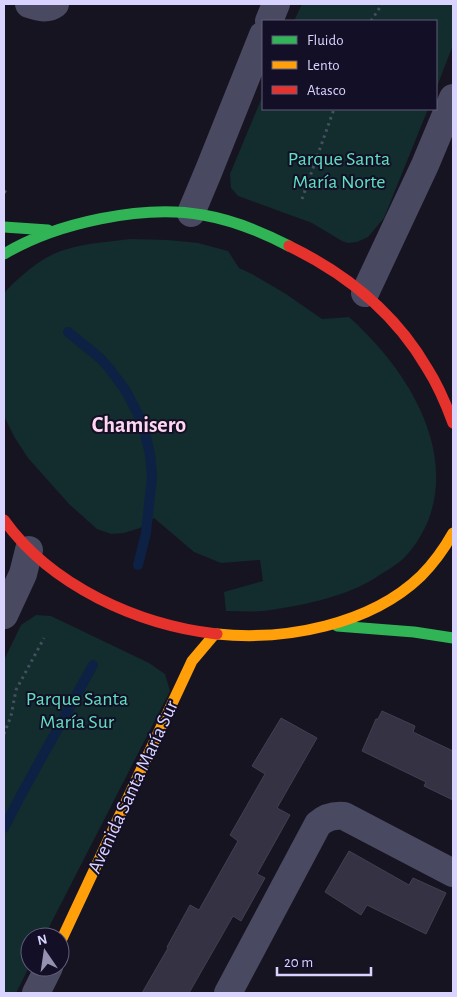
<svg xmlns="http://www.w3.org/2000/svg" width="457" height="997" font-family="'Alegreya Sans',sans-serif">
<rect width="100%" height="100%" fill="#161421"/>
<!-- green -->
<path fill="#132c2d" d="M 302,4 L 453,4 L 453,45 L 436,89 L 436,21 L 294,21 Z
M 263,95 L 263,109 L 428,109 L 384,218 L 368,237 L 357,242 L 348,243 L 342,241 L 312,223 L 238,196 L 231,188 L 230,174 Z
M 130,239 L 168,240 L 198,243 L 228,251 L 239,268 L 252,274 L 286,294 L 322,319 L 349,317 C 404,366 457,446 428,521 C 422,535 414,548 403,559 C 399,563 393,566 388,570 C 382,573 377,577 372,580 C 344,597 296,607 263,611 C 251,612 238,611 226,611 L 224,592 L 263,581 L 260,560 L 221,563 L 194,552 L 154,518 L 140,528 L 124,533 L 111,534 L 97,529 L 69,504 L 28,458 L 15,438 L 4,416 L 4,293 C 20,276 41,257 64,250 C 85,243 108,242 130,239 Z
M 36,615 L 51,616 L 149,663 L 165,674 L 170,691 L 44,937 L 30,937 L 30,965 L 16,993 L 4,993 L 4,660 L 21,625 Z"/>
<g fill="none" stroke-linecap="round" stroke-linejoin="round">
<!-- stream -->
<path stroke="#0d2144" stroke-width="10" d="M 68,332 L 100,358 L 109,368 L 126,391 L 142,422 L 150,454 L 152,477 L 146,533 L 138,565
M 4,828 L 21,795 L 93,665"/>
</g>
<!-- building -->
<path fill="#343243" stroke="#433f54" d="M 382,711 L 415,726 L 413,732 L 453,751 L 453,800 L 424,786 L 426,782 L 362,751 L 376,719 L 378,719 Z
M 281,718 L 317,738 L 277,808 L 290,815 L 257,874 L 265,878 L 241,921 L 233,916 L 189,993 L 142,993 L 168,948 L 167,947 L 190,905 L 199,910 L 238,841 L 230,835 L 265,774 L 252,766 Z
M 349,851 L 409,885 L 413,878 L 446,893 L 426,934 L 367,905 L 361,915 L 325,892 Z"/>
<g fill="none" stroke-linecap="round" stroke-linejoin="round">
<!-- path -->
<path stroke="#44505f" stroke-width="3" stroke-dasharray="2.5 4" stroke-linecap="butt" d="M 371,21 L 382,4
M 4,191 L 7,193
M 302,199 L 334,109
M 4,734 L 11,716 L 16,690 L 44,638"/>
<!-- street -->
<path stroke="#4a4962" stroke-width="28" d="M 29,4 C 38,7 47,10 55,4
M 269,21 L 276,4
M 191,213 L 209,170 L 263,35
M 365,293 L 425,165 L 453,98
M 4,615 L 23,574 L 29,550
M 36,993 L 49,967
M 228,993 L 318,824 C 326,817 333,815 344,816 L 453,873"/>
<!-- fast -->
<path stroke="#30b455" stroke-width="11" d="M 4,227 L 48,230
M 4,254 C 56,223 143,204 203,215 C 233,220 262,232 289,246
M 337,626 L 414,632 L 453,638"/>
<!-- slow -->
<path stroke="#ff9f0a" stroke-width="11" d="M 217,634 C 285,641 370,625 421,576 C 434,563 444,549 453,533
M 60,943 L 192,661 L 214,635"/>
<!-- jam -->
<path stroke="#e5322d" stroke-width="11" d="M 289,246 C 345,273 395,313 427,368 C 438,385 446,404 453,423
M 4,520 C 51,586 138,625 217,634"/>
</g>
<g text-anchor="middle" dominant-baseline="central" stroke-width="4" stroke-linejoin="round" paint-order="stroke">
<!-- park labels -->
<g font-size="20" fill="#5fe0c0" stroke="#130f26">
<text x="339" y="159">Parque Santa<tspan x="339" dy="23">María Norte</tspan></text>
<text x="77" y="699">Parque Santa<tspan x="77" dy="23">María Sur</tspan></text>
</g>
<!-- street labels -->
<g font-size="20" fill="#d9d4ff" stroke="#130f26">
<text transform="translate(133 787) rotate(-65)">Avenida Santa María Sur</text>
</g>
<!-- quarter labels -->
<g font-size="22" font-weight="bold" fill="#ffd6f0" stroke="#130f26">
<text x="139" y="425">Chamisero</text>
</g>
</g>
<!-- border -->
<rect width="457" height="997" fill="none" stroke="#d9d4ff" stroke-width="10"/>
<!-- legend -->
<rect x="262" y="20" width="175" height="90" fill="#130f26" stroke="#625e7d"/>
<rect x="272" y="36" width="25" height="8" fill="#30b455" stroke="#625e7d"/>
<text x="307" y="45" font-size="15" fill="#d9d4ff">Fluido</text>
<rect x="272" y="61" width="25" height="8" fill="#ff9f0a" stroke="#625e7d"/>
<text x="307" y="70" font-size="15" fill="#d9d4ff">Lento</text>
<rect x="272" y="86" width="25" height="8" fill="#e5322d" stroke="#625e7d"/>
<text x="307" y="95" font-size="15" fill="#d9d4ff">Atasco</text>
<!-- north arrow -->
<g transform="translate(45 952) rotate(347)"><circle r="24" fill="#130f26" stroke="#625e7d"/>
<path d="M0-4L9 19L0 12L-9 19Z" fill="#9591b1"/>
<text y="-8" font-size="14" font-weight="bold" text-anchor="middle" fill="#d9d4ff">N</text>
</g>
<!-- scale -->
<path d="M277 967v8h94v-8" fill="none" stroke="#d9d4ff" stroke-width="2.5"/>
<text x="284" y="967" font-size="15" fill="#d9d4ff" stroke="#130f26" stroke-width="4" paint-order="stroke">20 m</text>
</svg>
